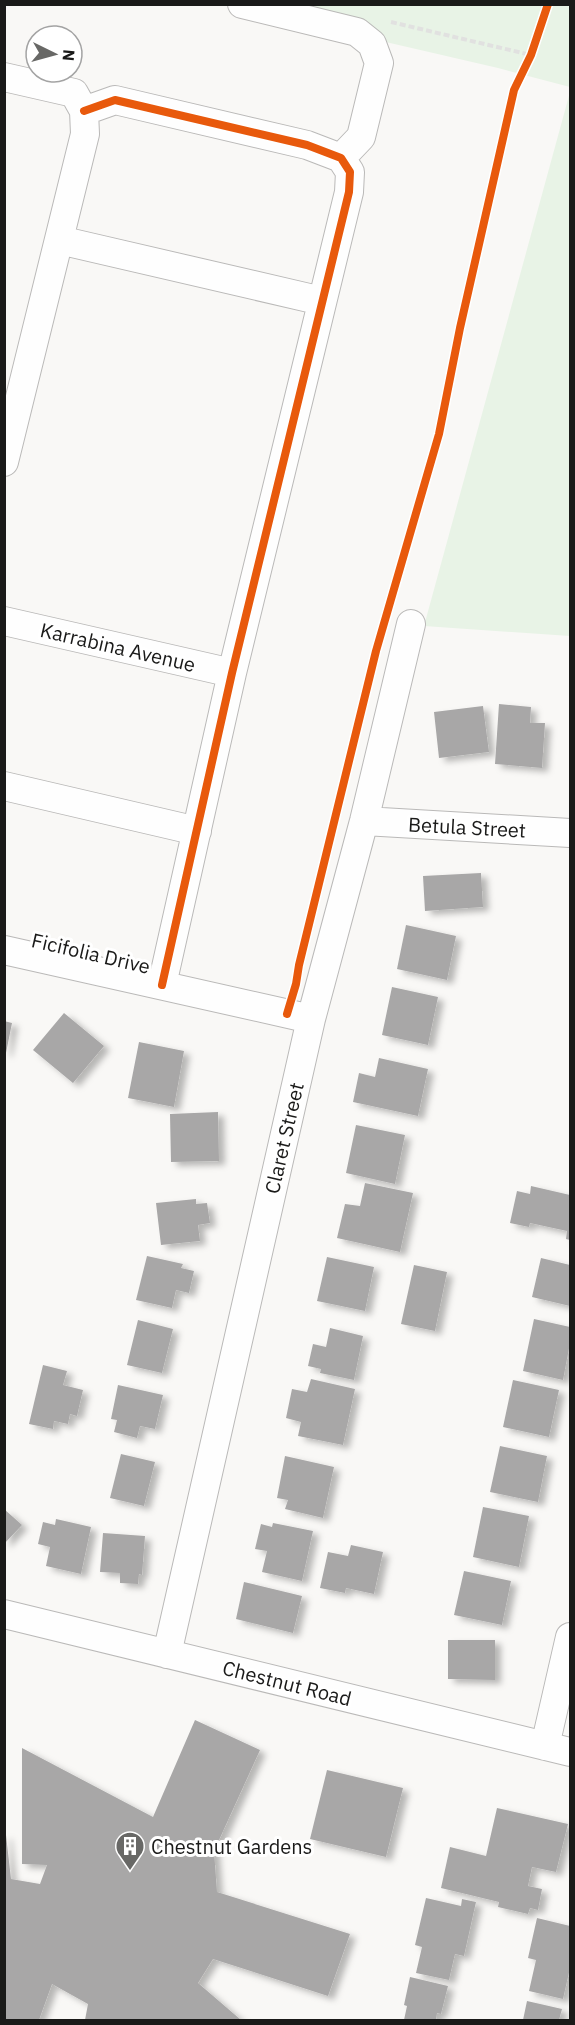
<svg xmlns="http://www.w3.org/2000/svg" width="575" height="2025" font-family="'IBM Plex Sans',sans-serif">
<defs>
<filter id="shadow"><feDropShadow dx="6" dy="4" stdDeviation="3" flood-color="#0004"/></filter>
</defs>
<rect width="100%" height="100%" fill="#f9f8f6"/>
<!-- green -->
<path fill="#e8f3e6" d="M 226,5 L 570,5 L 570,87 L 498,68 Z
M 570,92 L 570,636 L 424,626 Z"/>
<!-- building -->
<path fill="#a8a7a7" filter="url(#shadow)" d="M 499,704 L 531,707 L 530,723 L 545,723 L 542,768 L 495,764 Z
M 483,706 L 489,752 L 439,758 L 434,712 Z
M 481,873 L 483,907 L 425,911 L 423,876 Z
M 406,925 L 456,936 L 447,980 L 397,969 Z
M 392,987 L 438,997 L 428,1045 L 382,1035 Z
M 64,1013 L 104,1046 L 73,1083 L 33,1050 Z
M 4,1021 L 12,1023 L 6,1053 L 4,1053 Z
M 139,1042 L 184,1051 L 174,1107 L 128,1098 Z
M 379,1058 L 428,1069 L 418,1116 L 353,1102 L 359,1073 L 375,1077 Z
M 218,1112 L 219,1161 L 171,1162 L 170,1114 Z
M 356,1125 L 405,1135 L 395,1184 L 346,1173 Z
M 365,1183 L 413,1193 L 400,1252 L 337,1238 L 345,1204 L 360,1206 Z
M 531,1186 L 570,1195 L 570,1240 L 566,1239 L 567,1231 L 530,1223 L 529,1227 L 510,1223 L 517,1191 L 530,1194 Z
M 196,1199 L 196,1204 L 207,1203 L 210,1223 L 198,1225 L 200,1241 L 161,1245 L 156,1203 Z
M 147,1256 L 183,1264 L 181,1268 L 194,1271 L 189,1293 L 176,1290 L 172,1308 L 136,1300 Z
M 327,1257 L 374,1267 L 365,1311 L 317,1301 Z
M 541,1258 L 570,1265 L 570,1306 L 532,1297 Z
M 414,1265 L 447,1272 L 435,1331 L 401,1324 Z
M 534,1319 L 570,1327 L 570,1343 L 563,1380 L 523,1371 Z
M 138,1320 L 173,1329 L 162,1373 L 127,1365 Z
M 330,1328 L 363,1336 L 354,1380 L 320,1373 L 321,1369 L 308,1366 L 313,1344 L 326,1347 Z
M 43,1365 L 67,1371 L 63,1385 L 83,1390 L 77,1416 L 70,1414 L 68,1424 L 54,1421 L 53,1429 L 29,1424 Z
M 311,1379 L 355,1389 L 343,1445 L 298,1436 L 301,1422 L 286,1418 L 292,1389 L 307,1392 Z
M 513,1380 L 559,1390 L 549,1437 L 503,1427 Z
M 118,1385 L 163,1395 L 155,1429 L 140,1426 L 137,1438 L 114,1432 L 117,1420 L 111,1419 Z
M 500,1446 L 547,1456 L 538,1502 L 490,1492 Z
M 121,1454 L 155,1462 L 144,1506 L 110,1498 Z
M 285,1456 L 334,1467 L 323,1518 L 285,1509 L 288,1500 L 277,1498 Z
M 483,1507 L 529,1516 L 519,1567 L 473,1557 Z
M 4,1509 L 22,1525 L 4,1544 Z
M 56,1519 L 91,1527 L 81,1574 L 46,1566 L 50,1547 L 38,1544 L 43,1522 L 55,1525 Z
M 273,1523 L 313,1531 L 302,1581 L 262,1572 L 267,1551 L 255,1549 L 261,1524 L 272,1527 Z
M 103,1533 L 145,1536 L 142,1575 L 139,1574 L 138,1584 L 120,1583 L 120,1573 L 100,1572 Z
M 351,1545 L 383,1552 L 374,1594 L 346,1588 L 345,1593 L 320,1588 L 328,1552 L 348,1556 Z
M 464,1571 L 511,1581 L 502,1625 L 454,1615 Z
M 244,1582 L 302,1596 L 293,1633 L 236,1619 Z
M 448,1640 L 495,1640 L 495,1680 L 448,1679 Z
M 195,1720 L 260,1750 L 214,1851 L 217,1892 L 350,1934 L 328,1996 L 213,1959 L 198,1983 L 241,2020 L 85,2020 L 88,2004 L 52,1984 L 39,2020 L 4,2020 L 4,1835 L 6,1835 L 11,1879 L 40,1884 L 47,1865 L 22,1864 L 22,1748 L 153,1817 Z
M 327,1770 L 403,1788 L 386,1857 L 310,1839 Z
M 497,1808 L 568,1824 L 556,1872 L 532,1867 L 528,1886 L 542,1889 L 538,1910 L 530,1908 L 528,1914 L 498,1907 L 499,1902 L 441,1888 L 450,1847 L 486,1856 Z
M 426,1898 L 461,1906 L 462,1899 L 476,1902 L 464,1956 L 455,1954 L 449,1980 L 416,1973 L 422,1947 L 415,1945 Z
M 537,1918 L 570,1926 L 570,1968 L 563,1999 L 529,1991 L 536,1960 L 528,1958 Z
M 410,1977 L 448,1986 L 441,2014 L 437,2013 L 436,2020 L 404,2020 L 407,2006 L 404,2005 Z
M 527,2001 L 562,2009 L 559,2020 L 523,2020 Z"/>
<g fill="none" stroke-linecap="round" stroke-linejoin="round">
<!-- minor casing -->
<g stroke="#bab9b8" stroke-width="30">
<path id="minor" d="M 242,4 L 357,32 L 372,44 L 379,63 L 361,137 L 341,158
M 4,77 L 74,93 L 84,111 L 85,134 L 4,462
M 84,111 L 115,100 L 307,145 L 341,158 L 350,172 L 349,192 L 232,673 L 162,985
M 59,240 L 322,301
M 4,621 L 232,673
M 4,786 L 197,831
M 364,821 L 570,833
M 4,950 L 311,1019
M 4,1614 L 570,1752
M 167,1654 L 311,1019 L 364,821 L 411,624
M 545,1746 L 570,1637"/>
</g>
<!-- path -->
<path stroke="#e1e1e0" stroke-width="4" stroke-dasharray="6 3" stroke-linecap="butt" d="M 391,22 L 531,55"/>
<!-- minor -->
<use href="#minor" stroke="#fefefe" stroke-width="28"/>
<!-- cycleway casing -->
<g stroke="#fff" stroke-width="11">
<path id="cycleway" d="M 84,111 L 115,100 L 307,145 L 341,158 L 350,172 L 349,192 L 232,673 L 162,985
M 287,1014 L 296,984 L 299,965 L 376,651 L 439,434 L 460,328 L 514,90 L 531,55 L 548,4"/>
</g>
<!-- cycleway -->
<use href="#cycleway" stroke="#e8590c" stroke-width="8"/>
</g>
<!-- icons -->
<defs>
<g id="building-pin" transform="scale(1.5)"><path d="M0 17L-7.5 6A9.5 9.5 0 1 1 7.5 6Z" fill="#686866" stroke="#fff"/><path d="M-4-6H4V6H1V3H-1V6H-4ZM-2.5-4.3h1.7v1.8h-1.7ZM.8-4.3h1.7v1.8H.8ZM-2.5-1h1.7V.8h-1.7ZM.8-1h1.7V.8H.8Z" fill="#fff"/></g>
</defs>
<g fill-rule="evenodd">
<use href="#building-pin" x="130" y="1846"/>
</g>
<g text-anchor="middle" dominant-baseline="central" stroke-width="6" stroke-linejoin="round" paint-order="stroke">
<!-- street labels -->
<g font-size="20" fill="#1a1a19" stroke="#fff">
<text transform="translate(118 647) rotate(13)">Karrabina Avenue</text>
<text transform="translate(467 827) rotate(3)">Betula Street</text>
<text transform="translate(91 953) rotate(13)">Ficifolia Drive</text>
<text transform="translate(284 1138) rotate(-77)">Claret Street</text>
<text transform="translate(287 1683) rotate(14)">Chestnut Road</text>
</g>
<!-- poi labels -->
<g font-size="20" fill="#1a1a19" stroke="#fff" text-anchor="start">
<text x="151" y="1846">Chestnut Gardens</text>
</g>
</g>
<!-- border -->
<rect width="575" height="2025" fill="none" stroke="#1a1a19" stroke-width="12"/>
<!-- north arrow -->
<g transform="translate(54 54) rotate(95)"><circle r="28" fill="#ffffff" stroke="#a3a3a3" stroke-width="1.5"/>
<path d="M0-4.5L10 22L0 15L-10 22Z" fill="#686866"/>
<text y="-9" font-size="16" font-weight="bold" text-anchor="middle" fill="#1a1a19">N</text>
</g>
</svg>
